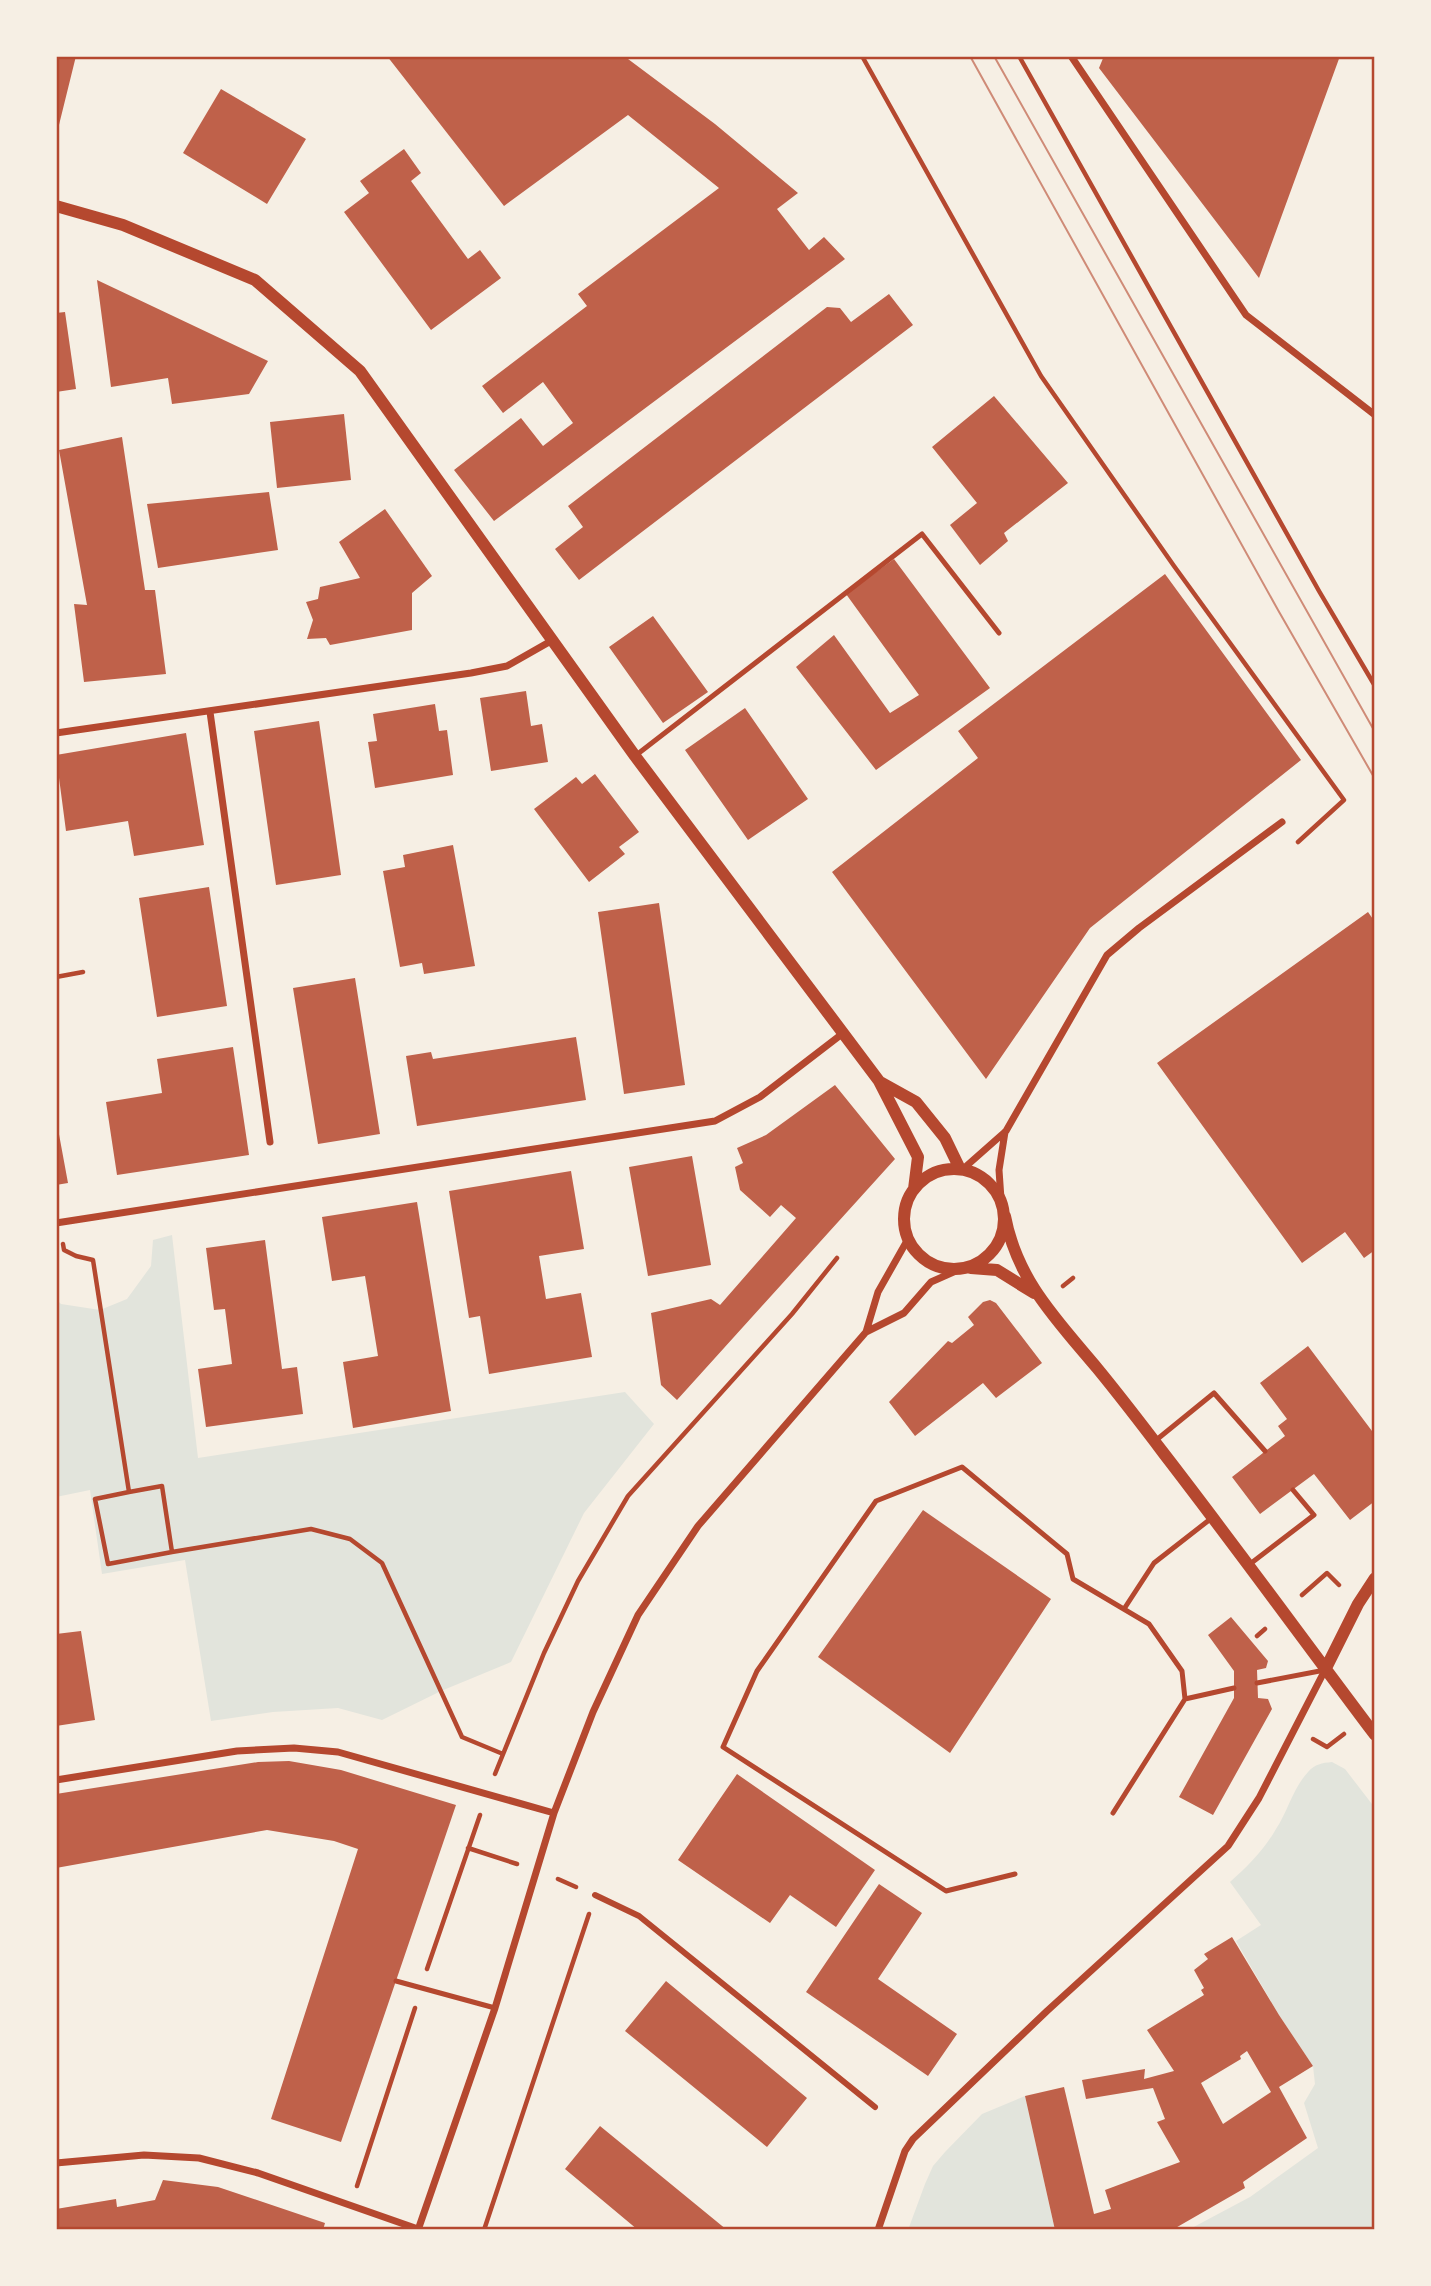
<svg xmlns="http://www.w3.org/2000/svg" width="1431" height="2286" font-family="'Titillium Web',sans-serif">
<rect width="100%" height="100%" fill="#f6efe4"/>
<!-- green -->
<path fill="#e2e4dc" d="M 172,1235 L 198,1458 L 625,1392 L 654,1424 L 584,1513 L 511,1662 L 441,1691 L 382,1720 L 338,1708 L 273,1712 L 211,1721 L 185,1560 L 102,1574 L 90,1490 L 56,1497 L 56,1299 L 61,1304 L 100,1310 L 127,1299 L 151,1266 L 153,1240 Z
M 1332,1762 L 1345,1769 L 1375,1808 L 1375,2230 L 1188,2230 L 1250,2197 L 1318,2148 L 1304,2103 L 1315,2084 L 1313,2066 L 1279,2015 L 1236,1941 L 1261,1925 L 1230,1882 C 1248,1866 1264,1850 1276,1829 C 1288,1811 1293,1788 1308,1772 C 1315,1764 1322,1763 1332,1762 Z
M 1025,2096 L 1055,2230 L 908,2230 L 925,2184 L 933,2166 L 945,2152 L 982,2114 Z"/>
<!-- building -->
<path fill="#bf614a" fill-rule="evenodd" d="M 56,56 L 76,56 L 57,133 L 56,133 Z
M 387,56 L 624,56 L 715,124 L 798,193 L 777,209 L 809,250 L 824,237 L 845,259 L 494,521 L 454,470 L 521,418 L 543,446 L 573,423 L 543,382 L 503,413 L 482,386 L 587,306 L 578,294 L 719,188 L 628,115 L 504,206 Z
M 1104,56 L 1340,56 L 1259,278 L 1099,68 Z
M 221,89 L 306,139 L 267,204 L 183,153 Z
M 404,149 L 421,173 L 411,181 L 468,259 L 480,250 L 501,278 L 431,330 L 344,212 L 369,193 L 360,181 Z
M 97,280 L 268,361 L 249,394 L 172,404 L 168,378 L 111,387 Z
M 889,294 L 913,325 L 579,580 L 555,549 L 583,527 L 568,506 L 827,307 L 840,308 L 851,322 Z
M 65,312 L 76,389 L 56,392 L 56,313 Z
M 994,396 L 1068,483 L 1004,533 L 1008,541 L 980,565 L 950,525 L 977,503 L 932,447 Z
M 344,414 L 351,480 L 277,488 L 270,422 Z
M 122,437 L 145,590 L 155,590 L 166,674 L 84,682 L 74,604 L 87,605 L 59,450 Z
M 269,492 L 278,550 L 158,568 L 147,504 Z
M 385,509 L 432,576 L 412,593 L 412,630 L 330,645 L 326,638 L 307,639 L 313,620 L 306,602 L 318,599 L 320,587 L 360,578 L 339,542 Z
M 894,559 L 990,688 L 876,770 L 796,667 L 834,635 L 890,713 L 919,695 L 846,594 Z
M 1165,574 L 1301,760 L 1090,928 L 986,1079 L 832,872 L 978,758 L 958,731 Z
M 653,616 L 708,692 L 663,723 L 609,647 Z
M 526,691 L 531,726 L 542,724 L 548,762 L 491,771 L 480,698 Z
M 435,704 L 439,731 L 447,730 L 453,775 L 375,788 L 368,742 L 377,741 L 373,714 Z
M 745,708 L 808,799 L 748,840 L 685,750 Z
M 319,721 L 341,875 L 276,885 L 254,731 Z
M 186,733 L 204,845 L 134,856 L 128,821 L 66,831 L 56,755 Z
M 595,774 L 639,832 L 619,847 L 625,854 L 589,882 L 534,809 L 576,777 L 582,784 Z
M 453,845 L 475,966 L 424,974 L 422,963 L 400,967 L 383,871 L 405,867 L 403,855 Z
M 209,887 L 227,1006 L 157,1017 L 139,898 Z
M 659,903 L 685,1085 L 624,1094 L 598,912 Z
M 1368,912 L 1375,922 L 1375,1250 L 1364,1258 L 1345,1232 L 1302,1263 L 1157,1063 Z
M 355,978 L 380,1134 L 318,1144 L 293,988 Z
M 576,1037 L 586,1100 L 417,1126 L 406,1056 L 431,1052 L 433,1059 Z
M 233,1047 L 249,1155 L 117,1175 L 106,1102 L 162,1093 L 157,1059 Z
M 835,1085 L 895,1159 L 677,1400 L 661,1385 L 651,1313 L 711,1299 L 720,1305 L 796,1218 L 781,1205 L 770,1217 L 740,1190 L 735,1167 L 743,1163 L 737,1148 L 766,1135 Z
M 56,1118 L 68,1183 L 56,1185 Z
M 692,1156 L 711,1265 L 648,1276 L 629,1167 Z
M 571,1171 L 584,1249 L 539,1256 L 546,1299 L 581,1293 L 592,1357 L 489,1374 L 480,1316 L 469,1318 L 449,1191 Z
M 417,1202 L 451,1411 L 353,1428 L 343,1362 L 378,1356 L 365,1276 L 332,1281 L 322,1217 Z
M 265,1240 L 282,1369 L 297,1367 L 303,1414 L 206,1427 L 198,1369 L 232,1364 L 225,1309 L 214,1310 L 206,1248 Z
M 990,1300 L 996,1303 L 1042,1363 L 996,1398 L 983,1383 L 915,1436 L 889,1402 L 948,1341 L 952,1343 L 974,1325 L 968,1317 L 983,1302 Z
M 1308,1346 L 1375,1435 L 1375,1501 L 1350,1520 L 1314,1474 L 1260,1514 L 1232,1477 L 1285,1436 L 1278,1426 L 1287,1419 L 1260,1383 Z
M 923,1510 L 1051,1599 L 950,1753 L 818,1657 Z
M 1231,1617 L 1268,1661 L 1266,1668 L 1257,1670 L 1258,1698 L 1268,1699 L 1272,1709 L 1213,1815 L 1179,1797 L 1234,1698 L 1234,1671 L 1208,1635 Z
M 81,1631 L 95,1720 L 56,1726 L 56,1634 Z
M 289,1761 L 341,1770 L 456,1805 L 341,2142 L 271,2119 L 358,1849 L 334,1841 L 267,1830 L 56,1868 L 56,1794 L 258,1762 Z
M 737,1774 L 875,1870 L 836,1927 L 790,1895 L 770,1923 L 678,1860 Z
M 879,1884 L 922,1913 L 878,1979 L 957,2034 L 928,2076 L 806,1992 Z
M 1232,1937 L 1279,2015 L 1313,2066 L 1279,2087 L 1307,2138 L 1243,2182 L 1245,2188 L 1172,2230 L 1055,2230 L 1025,2096 L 1064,2087 L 1094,2214 L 1111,2209 L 1105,2190 L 1180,2162 L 1157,2122 L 1165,2119 L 1153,2088 L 1086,2099 L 1082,2080 L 1145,2069 L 1144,2079 L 1174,2071 L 1147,2030 L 1204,1995 L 1201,1990 L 1204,1988 L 1194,1970 L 1208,1959 L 1204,1954 ZM 1247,2051 L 1271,2092 L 1223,2124 L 1201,2083 L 1241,2059 L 1240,2056 Z
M 666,1981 L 807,2098 L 767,2147 L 625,2031 Z
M 600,2126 L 727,2230 L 638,2230 L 565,2169 Z
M 163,2180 L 218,2187 L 325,2223 L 323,2230 L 56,2230 L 56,2209 L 116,2199 L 117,2207 L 155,2200 Z"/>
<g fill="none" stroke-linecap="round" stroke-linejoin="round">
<!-- path -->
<path stroke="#b5482f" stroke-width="4.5" d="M 862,56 L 1041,376 L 1174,566 L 1344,800 L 1298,842
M 1019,56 L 1319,591 L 1375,686
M 56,977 L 83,972
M 63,1244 L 64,1250 L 76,1256 L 93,1260 L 129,1492 L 162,1486 L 172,1552 L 311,1529 L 350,1539 L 382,1563 L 462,1737 L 503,1754
M 1063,1286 L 1073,1278
M 129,1492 L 95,1499 L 108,1564 L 172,1552
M 1302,1595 L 1327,1573 L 1339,1585
M 1257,1636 L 1265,1629
M 1313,1739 L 1327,1747 L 1344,1734
M 495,1774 L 544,1653 L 578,1581 L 628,1496 L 792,1314 L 837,1258
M 468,1848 L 517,1864
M 558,1879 L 576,1887
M 427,1969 L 480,1815
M 357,2186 L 415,2008
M 484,2230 L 589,1914"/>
<!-- service -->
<path stroke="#b5482f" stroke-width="5" d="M 635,756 L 922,534 L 999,633
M 1155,1441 L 1214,1393 L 1265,1451
M 1250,1564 L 1314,1515 L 1293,1490
M 1124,1609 L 1154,1563 L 1213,1517
M 1257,1683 L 1325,1670
M 1185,1699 L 1234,1688
M 1015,1874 L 946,1891 L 723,1747 L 757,1671 L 876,1501 L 962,1467 L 1067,1554 L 1073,1579 L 1149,1624 L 1182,1671 L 1185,1699 L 1113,1813
M 396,1981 L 495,2008"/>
<!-- pedestrian -->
<path stroke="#b5482f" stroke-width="6" d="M 595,1895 L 639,1916 L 875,2107"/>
<!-- minor -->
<path stroke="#b5482f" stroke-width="7" d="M 1071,56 L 1246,315 L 1375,415
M 210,712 L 270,1142
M 56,733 L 471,673 L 507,666 L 551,641
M 963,1169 L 1006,1131 L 1107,955 L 1139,928 L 1282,822
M 1001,1199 L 999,1170 L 1005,1132
M 56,1223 L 715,1121 L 760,1097 L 842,1034
M 866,1332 L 878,1292 L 908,1239
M 56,1780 L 237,1751 L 294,1748 L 338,1752 L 554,1813
M 56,2163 L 144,2155 L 199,2158 L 258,2173 L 418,2229
M 418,2230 L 495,2008 L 554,1813 L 593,1712 L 638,1615 L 698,1526 L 866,1332 L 904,1313 L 931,1282 L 958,1270
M 878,2230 L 905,2151 L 913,2139 L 1047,2011 L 1228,1846 L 1259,1798 L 1325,1670"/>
<!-- tertiary -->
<path stroke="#b5482f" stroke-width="12" d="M 56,206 L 123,225 L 255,280 L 360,371 L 635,756 L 879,1081 L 918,1157 L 914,1189
M 880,1082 L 916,1102 L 945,1138 L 960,1169
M904 1219a50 50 0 1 1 100 0a50 50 0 1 1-100 0Z
M 1005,1216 C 1017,1280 1056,1319 1097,1368 C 1120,1396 1143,1426 1165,1455 C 1236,1547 1305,1642 1375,1735
M 971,1268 L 997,1270 L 1034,1293
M 1325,1670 L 1358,1604 L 1375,1578"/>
<!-- tram -->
<path stroke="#cf8b77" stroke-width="2" d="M 970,56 L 1278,610 L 1375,779
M 994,56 L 1375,732"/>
</g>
<!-- border -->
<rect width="1431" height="2286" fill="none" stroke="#f6efe4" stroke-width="116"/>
<rect x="58" y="58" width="1315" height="2170" fill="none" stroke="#b5482f" stroke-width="2.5"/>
</svg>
